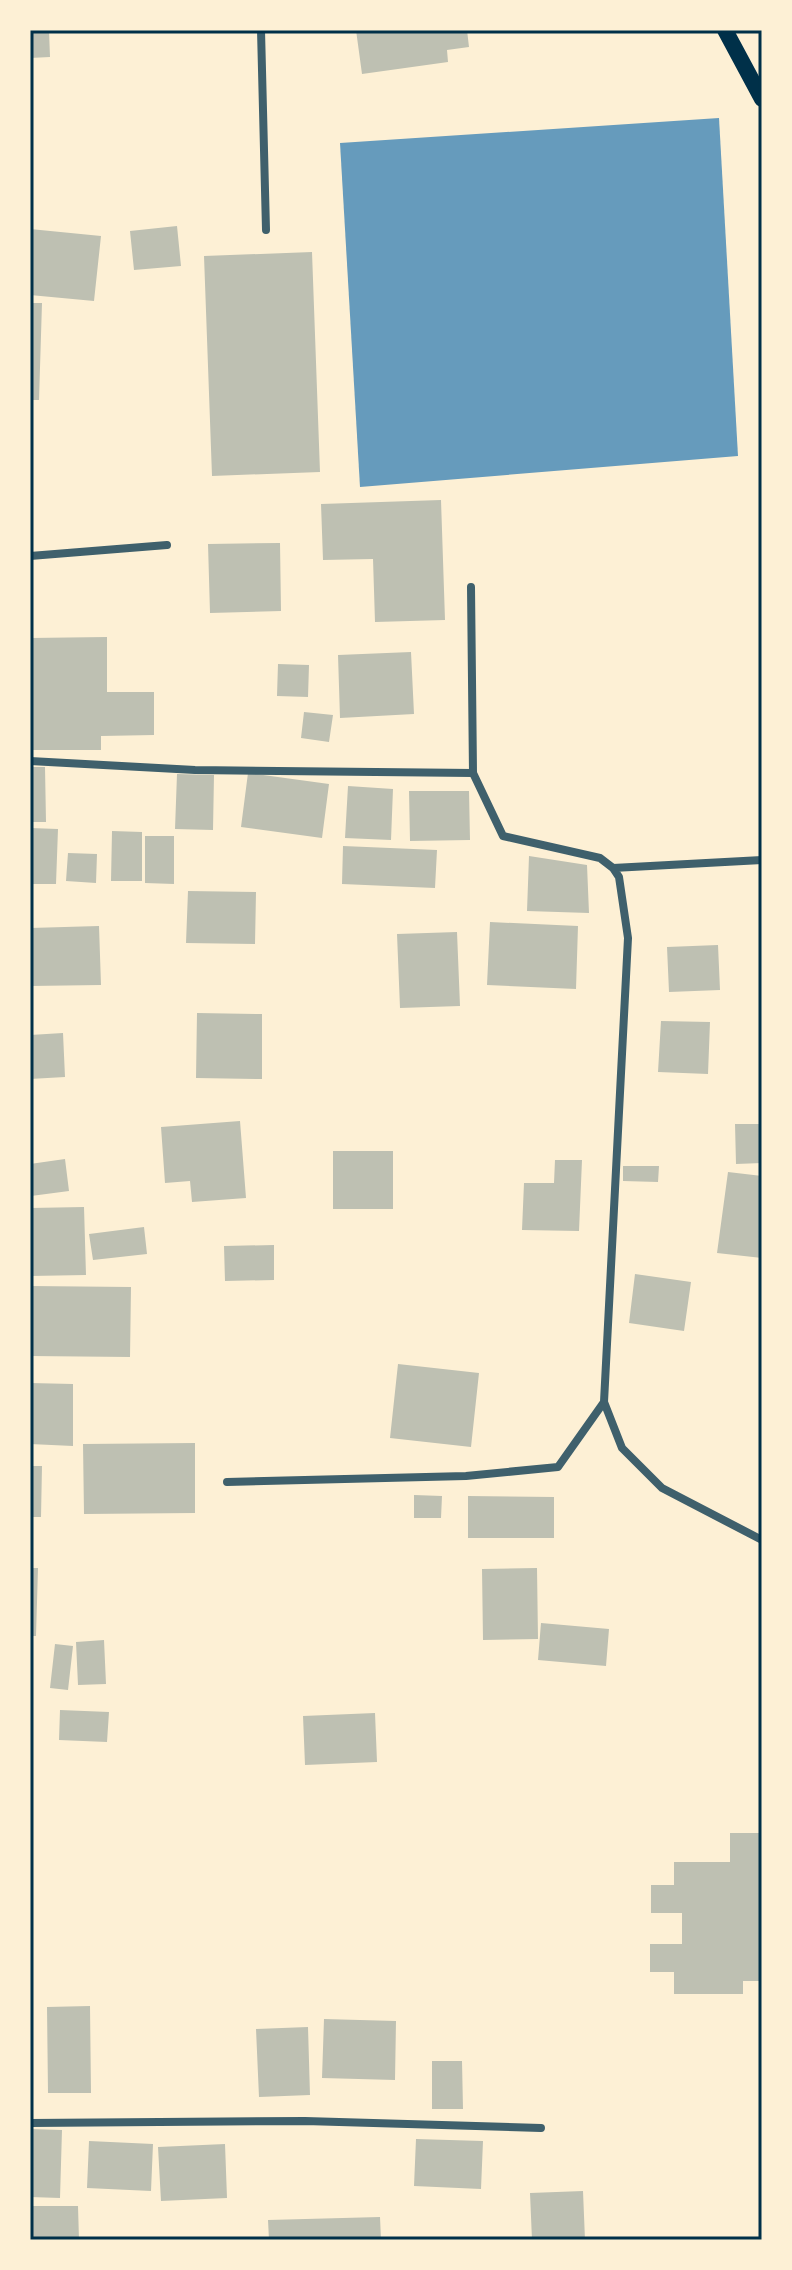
<svg xmlns="http://www.w3.org/2000/svg" width="792" height="2270" font-family="'Archivo Narrow',sans-serif">
<rect width="100%" height="100%" fill="#fdf0d5"/>
<!-- water -->
<path fill="#669bbc" d="M 719,118 L 738,456 L 360,487 L 340,143 Z"/>
<!-- building -->
<path fill="#bec0b2" d="M 30,30 L 49,30 L 50,57 L 30,58 Z
M 356,30 L 467,30 L 469,47 L 447,50 L 448,62 L 362,74 Z
M 177,226 L 181,266 L 134,270 L 130,231 Z
M 30,229 L 101,236 L 94,301 L 30,295 Z
M 312,252 L 320,472 L 212,476 L 204,256 Z
M 30,303 L 42,303 L 39,400 L 30,400 Z
M 441,500 L 445,620 L 375,622 L 373,559 L 323,560 L 321,504 Z
M 280,543 L 281,611 L 210,613 L 208,544 Z
M 107,637 L 107,692 L 154,692 L 154,735 L 101,736 L 101,750 L 30,750 L 30,638 Z
M 411,652 L 414,714 L 340,718 L 338,655 Z
M 278,664 L 309,665 L 308,697 L 277,696 Z
M 304,712 L 333,715 L 329,742 L 301,738 Z
M 30,767 L 45,767 L 46,822 L 30,822 Z
M 248,773 L 329,784 L 322,838 L 241,827 Z
M 177,774 L 214,775 L 213,830 L 175,829 Z
M 348,786 L 393,789 L 391,840 L 345,838 Z
M 409,791 L 469,791 L 470,840 L 410,841 Z
M 30,828 L 58,829 L 56,884 L 30,884 Z
M 112,831 L 142,832 L 142,881 L 111,881 Z
M 145,836 L 174,836 L 174,884 L 145,883 Z
M 343,846 L 437,850 L 435,888 L 342,884 Z
M 68,853 L 97,854 L 96,883 L 66,881 Z
M 529,856 L 587,865 L 589,913 L 527,911 Z
M 188,891 L 256,892 L 255,944 L 186,943 Z
M 490,922 L 578,926 L 576,989 L 487,985 Z
M 99,926 L 101,985 L 30,986 L 30,928 Z
M 457,932 L 460,1006 L 400,1008 L 397,934 Z
M 718,945 L 720,990 L 669,992 L 667,947 Z
M 197,1013 L 262,1014 L 262,1079 L 196,1078 Z
M 661,1021 L 710,1022 L 708,1074 L 658,1072 Z
M 63,1033 L 65,1077 L 30,1079 L 30,1035 Z
M 240,1121 L 246,1198 L 192,1202 L 190,1181 L 165,1183 L 161,1127 Z
M 735,1124 L 762,1124 L 762,1163 L 736,1164 Z
M 333,1151 L 393,1151 L 393,1209 L 333,1209 Z
M 65,1159 L 69,1191 L 31,1196 L 30,1164 Z
M 555,1160 L 582,1160 L 579,1231 L 522,1230 L 524,1183 L 554,1183 Z
M 623,1166 L 659,1166 L 658,1182 L 623,1181 Z
M 728,1172 L 762,1176 L 762,1258 L 717,1253 Z
M 84,1207 L 86,1275 L 30,1276 L 30,1208 Z
M 144,1227 L 147,1254 L 93,1260 L 89,1234 Z
M 274,1245 L 274,1280 L 225,1281 L 224,1246 Z
M 635,1274 L 691,1282 L 684,1331 L 629,1323 Z
M 30,1286 L 131,1287 L 130,1357 L 30,1356 Z
M 398,1364 L 479,1373 L 471,1447 L 390,1438 Z
M 30,1383 L 73,1384 L 73,1446 L 30,1444 Z
M 195,1443 L 195,1513 L 84,1514 L 83,1444 Z
M 30,1466 L 42,1466 L 41,1517 L 30,1517 Z
M 414,1495 L 442,1496 L 441,1518 L 414,1518 Z
M 468,1496 L 554,1497 L 554,1538 L 468,1538 Z
M 30,1568 L 38,1568 L 36,1636 L 30,1636 Z
M 537,1568 L 538,1639 L 483,1640 L 482,1569 Z
M 541,1623 L 609,1629 L 606,1666 L 538,1660 Z
M 104,1640 L 106,1684 L 78,1685 L 76,1642 Z
M 55,1644 L 73,1646 L 68,1690 L 50,1688 Z
M 60,1710 L 109,1712 L 107,1742 L 59,1740 Z
M 375,1713 L 377,1762 L 305,1765 L 303,1716 Z
M 730,1833 L 762,1833 L 762,1981 L 743,1981 L 743,1994 L 674,1994 L 674,1972 L 650,1972 L 650,1944 L 682,1944 L 682,1913 L 651,1913 L 651,1885 L 674,1885 L 674,1862 L 730,1862 Z
M 90,2006 L 91,2093 L 48,2093 L 47,2007 Z
M 324,2019 L 396,2021 L 395,2080 L 322,2078 Z
M 308,2027 L 310,2095 L 259,2097 L 256,2029 Z
M 432,2061 L 462,2061 L 463,2109 L 432,2109 Z
M 30,2129 L 62,2130 L 60,2198 L 30,2197 Z
M 416,2139 L 483,2141 L 481,2189 L 414,2186 Z
M 89,2141 L 153,2144 L 151,2191 L 87,2188 Z
M 225,2144 L 227,2198 L 161,2201 L 158,2147 Z
M 583,2191 L 585,2240 L 532,2240 L 530,2193 Z
M 30,2206 L 78,2206 L 79,2240 L 30,2240 Z
M 380,2217 L 381,2240 L 269,2240 L 268,2220 Z"/>
<g fill="none" stroke-linecap="round" stroke-linejoin="round">
<!-- minor -->
<path stroke="#3f606c" stroke-width="8" d="M 261,30 L 266,230
M 30,556 L 167,545
M 471,587 L 473,773
M 30,761 L 195,770 L 473,773 L 503,836 L 600,858 L 613,868 L 619,877 L 628,938 L 604,1402 L 622,1448 L 662,1488 L 762,1540
M 613,868 L 762,860
M 227,1482 L 466,1476 L 558,1467 L 604,1402
M 30,2123 L 305,2121 L 541,2128"/>
<!-- secondary -->
<path stroke="#003049" stroke-width="16" d="M 725,30 L 762,99"/>
</g>
<!-- border -->
<rect width="792" height="2270" fill="none" stroke="#fdf0d5" stroke-width="64"/>
<rect x="32" y="32" width="728" height="2206" fill="none" stroke="#003049" stroke-width="3"/>
</svg>
